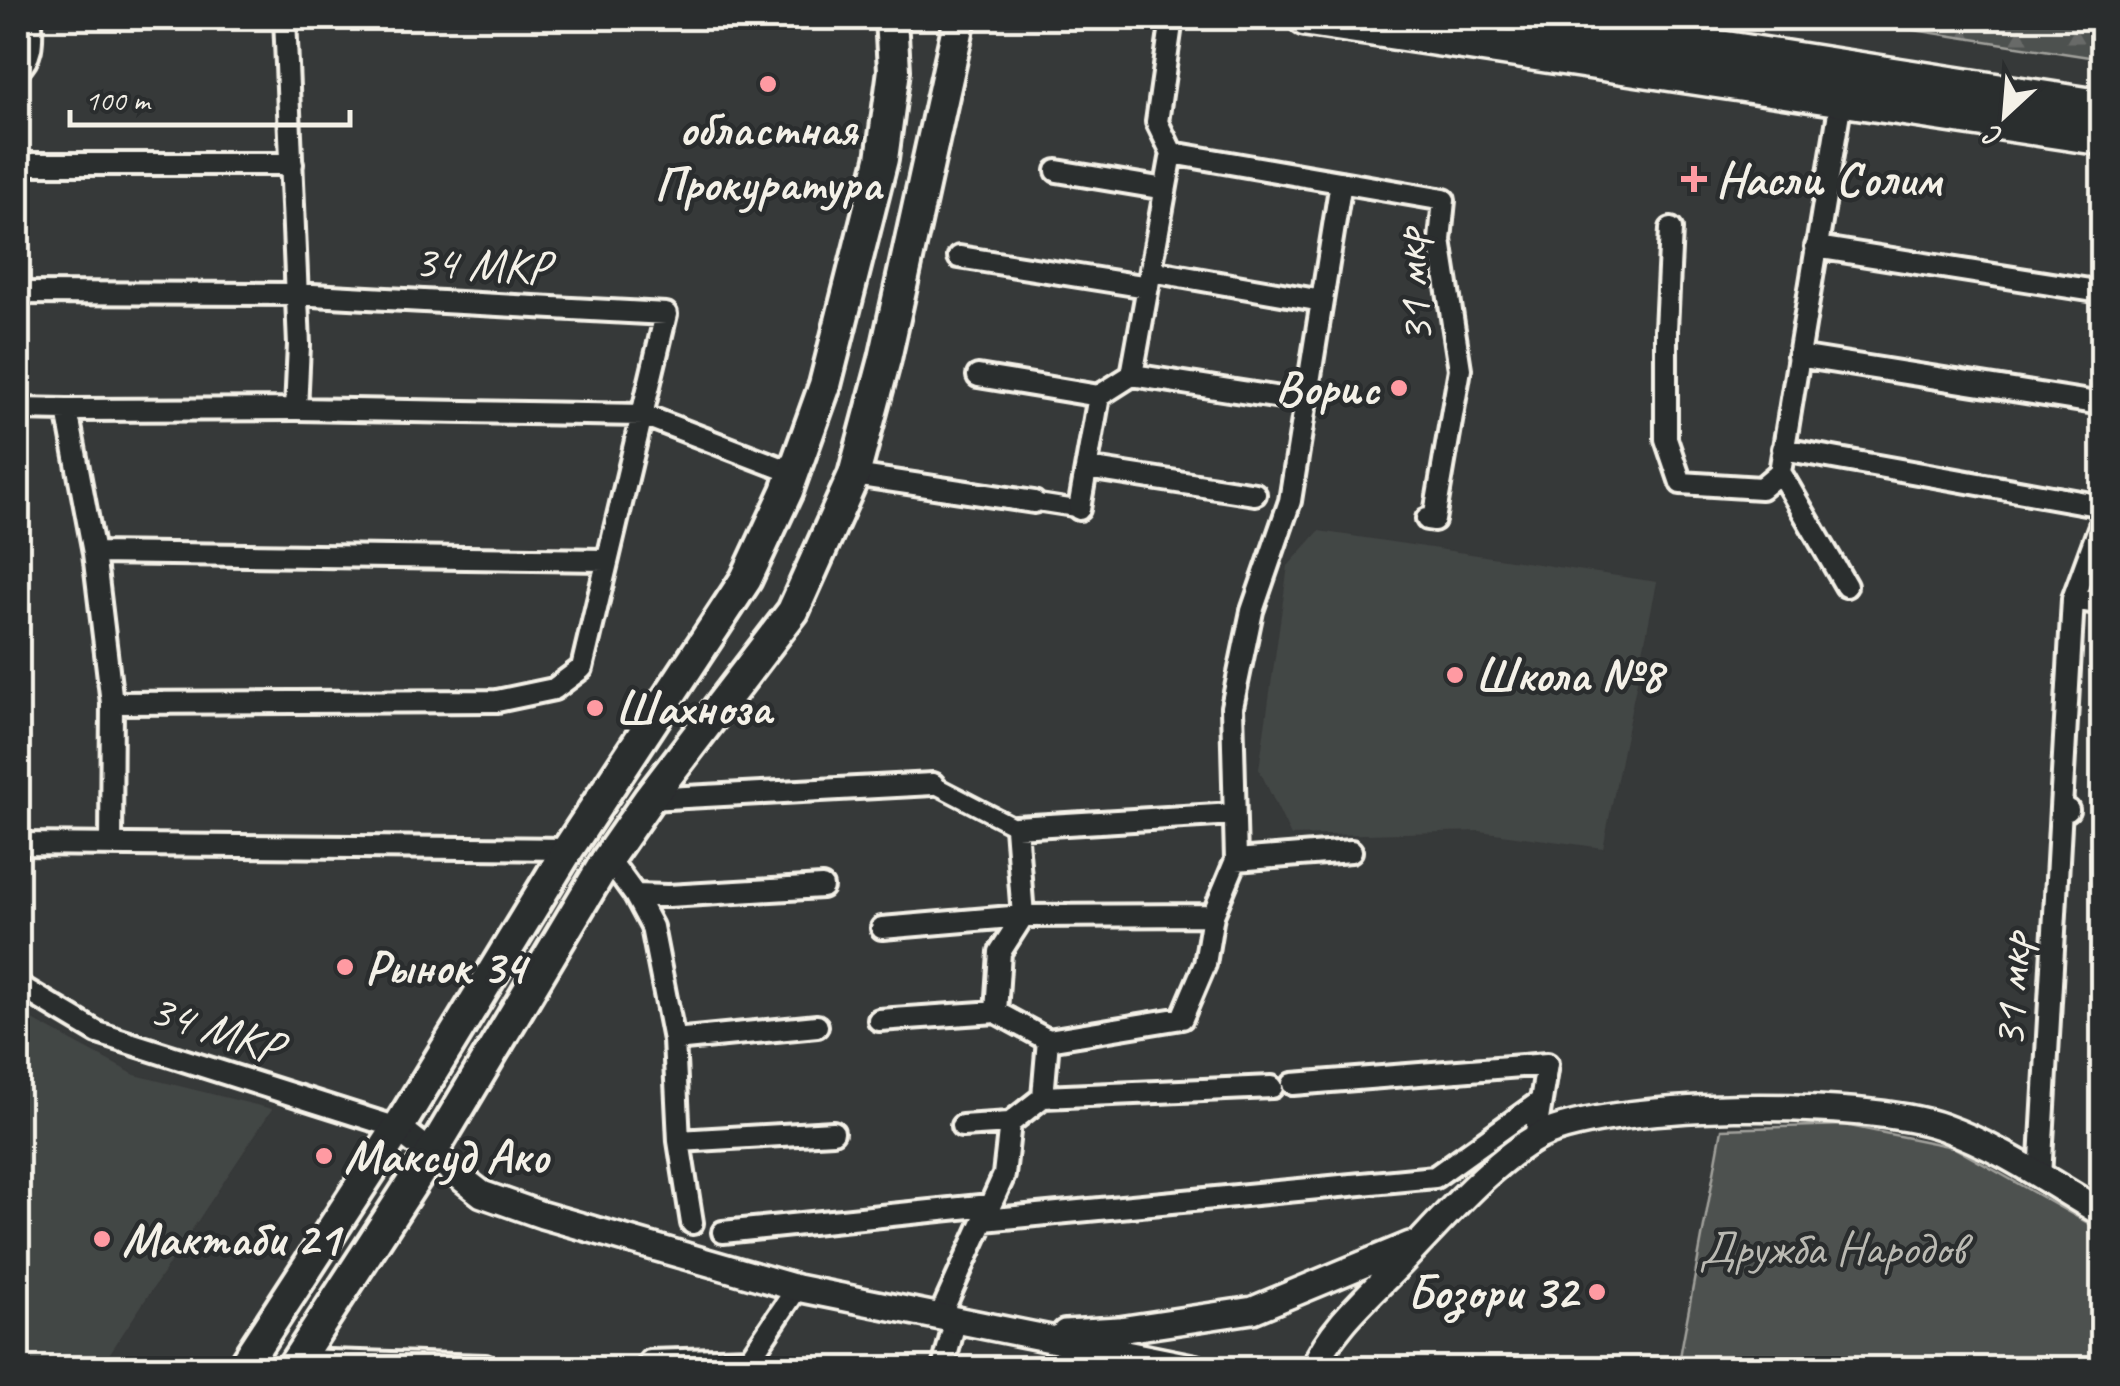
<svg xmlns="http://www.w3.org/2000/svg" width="2120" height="1386" font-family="Caveat,sans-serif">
<defs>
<pattern id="forest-firs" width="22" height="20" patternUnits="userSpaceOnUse" patternTransform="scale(2.5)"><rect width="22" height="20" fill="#4e514f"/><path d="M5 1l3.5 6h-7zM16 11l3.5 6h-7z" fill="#686a68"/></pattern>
</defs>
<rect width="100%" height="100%" fill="#363939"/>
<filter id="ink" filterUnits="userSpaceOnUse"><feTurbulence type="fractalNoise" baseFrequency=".01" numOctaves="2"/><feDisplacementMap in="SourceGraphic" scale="20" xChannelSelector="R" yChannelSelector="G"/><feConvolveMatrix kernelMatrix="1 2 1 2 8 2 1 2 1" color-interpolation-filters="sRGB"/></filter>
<g filter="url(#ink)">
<!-- built -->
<path fill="#434645" d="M 1319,531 L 1657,582 L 1603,848 L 1480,831 L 1291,836 L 1259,769 L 1288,566 Z
M 18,1012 L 135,1075 L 272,1109 L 100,1368 L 18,1368 Z"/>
<!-- green -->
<path fill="#4e514f" stroke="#a1a19c" stroke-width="2.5" d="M 1845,1125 L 1953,1147 L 2102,1231 L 2102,1368 L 1678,1368 L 1722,1129 Z"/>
<!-- forest -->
<path fill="url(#forest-firs)" stroke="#a1a19c" stroke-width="2.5" d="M 1836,18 L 2102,18 L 2102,59 Z"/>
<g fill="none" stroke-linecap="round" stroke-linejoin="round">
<!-- pedestrian casing -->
<g stroke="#f4f1e8" stroke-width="22">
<path id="pedestrian" d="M 1034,502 L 1079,509
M 933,784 L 1016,827"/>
</g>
<!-- minor casing -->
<g stroke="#f4f1e8" stroke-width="28">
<path id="minor" d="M 285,18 L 299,345 L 296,409
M 18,70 C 34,55 31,38 31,18
M 1841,100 L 1780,472 L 1846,586
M 1172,153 L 1444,200 L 1440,240 L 1460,369 L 1434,520 L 1427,519
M 18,164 L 292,164
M 1057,171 L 1165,189
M 1671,229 L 1666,329 L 1666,439 L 1681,483 L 1761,488 L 1780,472
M 1816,247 L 2102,292
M 959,257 L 1148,287
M 1151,271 L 1322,301
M 18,293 L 294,294 L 666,314 L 582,668 L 554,689 L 497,701 L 112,703
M 1798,356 L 2102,404
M 1132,375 L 1307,402
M 978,376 L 1099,396
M 18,409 L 67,410 L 94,553 L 112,703 L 111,845
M 67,410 L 296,409 L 643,415 L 794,473
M 1783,449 L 2102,506
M 1087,468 L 1255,494
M 854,475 L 1034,502
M 1079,509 L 1099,396 L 1132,375 L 1172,153 L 1157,122 L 1172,18
M 94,553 L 605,560
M 2073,599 L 2102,604
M 649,799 L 933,784
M 2068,810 L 2061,808 L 2073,599 L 2102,520
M 18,844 L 568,849
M 608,858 L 635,895 L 652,927 L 674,1040 L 817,1026
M 1236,860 L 1351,851
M 635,895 L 668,896 L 822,887
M 882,928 L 1023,916 L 1213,915
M 18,985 L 98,1033 L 398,1128
M 996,1012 L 1000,952 L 1023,916 L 1016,827 L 1234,814
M 879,1020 L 996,1012 L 1048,1040
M 674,1040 L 679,1141 L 692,1223
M 1293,1084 L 1547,1064 L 1535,1138
M 1043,1097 L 1272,1087
M 962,1126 L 1010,1123
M 679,1141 L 833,1132
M 2040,1177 L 2061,808
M 984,1220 L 1435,1177 L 1541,1101
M 723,1232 L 990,1205
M 939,1318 L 1004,1175 L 1010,1123 L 1043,1097 L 1048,1040 L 1182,1018 L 1205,964 L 1213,915 L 1236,860 L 1232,707 L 1252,611 L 1290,501 L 1341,182
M 298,1360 L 485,1366
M 650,1361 L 750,1358 L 797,1288
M 943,1368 L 955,1322"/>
</g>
<!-- tertiary casing -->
<g stroke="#f4f1e8" stroke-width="32">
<path id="tertiary" d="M 398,1128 L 482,1194 L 542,1215 L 797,1288 L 1195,1368
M 1065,1333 L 1119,1330 L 1253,1310 L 1410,1245
M 1314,1368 C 1332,1324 1378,1288 1410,1253 C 1445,1216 1489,1166 1532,1140 C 1601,1099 1867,1099 1943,1127 C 1999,1147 2051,1183 2102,1213"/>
</g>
<!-- secondary casing -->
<g stroke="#f4f1e8" stroke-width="38">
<path id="secondary" d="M 242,1368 L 398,1128 L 568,849 L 746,579 L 787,491 L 825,385 L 882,159 L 894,70 L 891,18
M 292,1368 L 431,1154 L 608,858 L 649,799 L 793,611 L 854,475 L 885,359 L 960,18"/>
</g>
<!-- trunk casing -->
<g stroke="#f4f1e8" stroke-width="42">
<path id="trunk" d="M 1306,18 L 2102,137
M 1523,18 L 2102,108"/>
</g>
<!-- pedestrian -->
<use href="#pedestrian" stroke="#2a2d2e" stroke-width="15"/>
<!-- minor -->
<use href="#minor" stroke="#2a2d2e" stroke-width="20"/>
<!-- tertiary -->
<use href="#tertiary" stroke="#2a2d2e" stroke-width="25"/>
<!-- secondary -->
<use href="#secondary" stroke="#2a2d2e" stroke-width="30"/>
<!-- trunk -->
<use href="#trunk" stroke="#2a2d2e" stroke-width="35"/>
</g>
</g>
<!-- markers -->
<g fill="#ff9aa2" stroke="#2a2d2e" stroke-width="4">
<circle cx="768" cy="84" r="10"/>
<path d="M1689 164h10v10h10v10h-10v10h-10v-10h-10v-10h10z"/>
<circle cx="1399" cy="388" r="10"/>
<circle cx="1455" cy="675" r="10"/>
<circle cx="595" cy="708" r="10"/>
<circle cx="345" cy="967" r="10"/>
<circle cx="324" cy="1156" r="10"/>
<circle cx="102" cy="1239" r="10"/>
<circle cx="1597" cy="1292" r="10"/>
</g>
<g text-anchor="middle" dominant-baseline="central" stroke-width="9" stroke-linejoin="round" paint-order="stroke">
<!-- poi labels -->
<g font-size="48" font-weight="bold" fill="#f4f1e8" stroke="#2a2d2e" text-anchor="start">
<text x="768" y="129" text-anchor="middle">областная<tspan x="768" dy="55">Прокуратура</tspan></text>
<text x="1716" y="179">Насли Солим</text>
<text x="1379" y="388" text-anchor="end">Ворис</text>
<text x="1475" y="675">Школа №8</text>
<text x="615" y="708">Шахноза</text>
<text x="365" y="967">Рынок 34</text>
<text x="344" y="1156">Максуд Ако</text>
<text x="122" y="1239">Мактаби 21</text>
<text x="1577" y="1292" text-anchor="end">Бозори 32</text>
</g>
<!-- street labels -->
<g font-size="48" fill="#f4f1e8" stroke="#2a2d2e">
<text transform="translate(482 264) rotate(3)">34 МКР</text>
<text transform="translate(1412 286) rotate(-95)">31 мкр</text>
<text transform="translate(2011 990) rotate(-87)">31 мкр</text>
<text transform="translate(216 1028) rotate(18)">34 МКР</text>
</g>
<!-- park labels -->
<g font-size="48" fill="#bab9b2" stroke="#2a2d2e">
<text x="1832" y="1248">Дружба Народов</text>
</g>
</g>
<!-- margin -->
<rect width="2120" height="1386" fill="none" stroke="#2a2d2e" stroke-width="60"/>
<rect x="30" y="30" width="2060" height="1326" fill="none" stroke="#f4f1e8" stroke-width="4" filter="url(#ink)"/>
<!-- north arrow -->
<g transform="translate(2005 115) rotate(206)" stroke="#2a2d2e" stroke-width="8" paint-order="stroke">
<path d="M0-8L18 38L0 25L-18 38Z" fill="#f4f1e8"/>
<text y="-15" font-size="28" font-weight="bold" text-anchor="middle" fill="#f4f1e8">С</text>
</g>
<!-- scale -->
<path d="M70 110v15h280v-15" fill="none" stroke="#f4f1e8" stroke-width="5"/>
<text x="85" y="110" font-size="30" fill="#f4f1e8" stroke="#2a2d2e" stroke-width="8" paint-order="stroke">100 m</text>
</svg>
